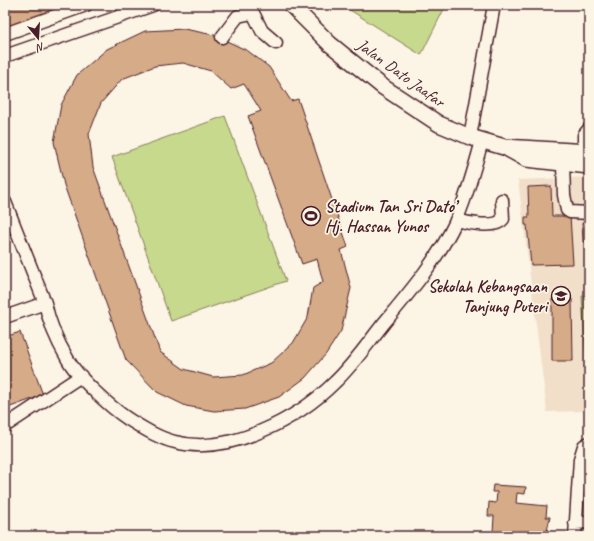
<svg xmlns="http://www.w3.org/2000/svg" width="594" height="541" font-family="Caveat,sans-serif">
<rect width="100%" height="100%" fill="#fcf5e5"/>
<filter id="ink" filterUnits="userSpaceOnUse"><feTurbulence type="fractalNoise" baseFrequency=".025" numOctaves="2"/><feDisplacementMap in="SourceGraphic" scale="8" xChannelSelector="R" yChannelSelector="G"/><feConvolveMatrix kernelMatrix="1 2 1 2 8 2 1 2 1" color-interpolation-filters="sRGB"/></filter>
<g filter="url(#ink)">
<!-- built -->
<path fill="#f1dfc9" d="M 589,177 L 589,411 L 547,412 L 518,180 Z"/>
<!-- green -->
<path fill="#c6d98d" stroke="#887c5c" d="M 342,5 L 446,5 L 421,55 Z
M 225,116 L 286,281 L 171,321 L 112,157 Z
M 582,296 L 589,296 L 589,409 Z"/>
<!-- building -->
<path fill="#d6ab87" stroke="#4a1f2b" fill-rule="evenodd" d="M 5,5 L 77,5 L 9,28 L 5,27 Z
M 184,29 L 214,35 L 248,51 L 269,67 L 291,101 L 298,99 L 348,247 L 341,250 L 351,288 L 341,331 L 326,354 L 305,378 L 279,397 L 245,409 L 214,411 L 186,406 L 157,392 L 126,360 L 64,185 L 54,142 L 61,105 L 77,75 L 107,49 L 145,31 ZM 183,63 L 211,71 L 231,89 L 244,84 L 261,111 L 248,116 L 302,264 L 317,259 L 323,282 L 313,288 L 308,317 L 293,343 L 271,363 L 243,375 L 213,377 L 184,369 L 160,352 L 93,167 L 89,134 L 101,103 L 122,79 L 155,66 Z
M 551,186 L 552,216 L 570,216 L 573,264 L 531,265 L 527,225 L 525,225 L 525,217 L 529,217 L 528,187 Z
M 582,223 L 589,223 L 589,242 L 583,242 Z
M 552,299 L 572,299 L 573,361 L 552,361 Z
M 20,332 L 43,395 L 5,409 L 5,337 Z
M 493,485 L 526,487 L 525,494 L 517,493 L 516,503 L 547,506 L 546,517 L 550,517 L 546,536 L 506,536 L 506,533 L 493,532 L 494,516 L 488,516 L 489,502 L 496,503 L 497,492 L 492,492 Z"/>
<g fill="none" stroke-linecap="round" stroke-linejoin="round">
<!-- minor casing -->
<g stroke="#4a1f2b" stroke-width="15">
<path id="minor" d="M 249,5 L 262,31 L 276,43
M 5,34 L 86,5
M 222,37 L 238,16 L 252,13
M 5,56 L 153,5
M 470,137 L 494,5
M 584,152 L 584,135 L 589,129
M 563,164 L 564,195 L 567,210 L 570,212 L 589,213
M 5,202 L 45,303 C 49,322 57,341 67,358 C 77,377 110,407 128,419 C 143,428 158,438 175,442 C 229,456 298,419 335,382 C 353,365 368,343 384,323 C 409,293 438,259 455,223 C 467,197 474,169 482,141
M 456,220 C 467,223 496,229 503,219 L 502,200
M 5,317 L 45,303
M 5,426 L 81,376
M 575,523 L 589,522
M 575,536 L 580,459 L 584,446 L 589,443"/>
</g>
<!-- major casing -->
<g stroke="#4a1f2b" stroke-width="18">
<path id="major" d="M 291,5 L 330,44 L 383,87 L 439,124 L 470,137 L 504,147 L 589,152
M 508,149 L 526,159 L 589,166"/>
</g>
<!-- minor -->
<use href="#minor" stroke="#fcf5e5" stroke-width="12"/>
<!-- major -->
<use href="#major" stroke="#fcf5e5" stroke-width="15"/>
</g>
</g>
<!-- icons -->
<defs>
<g id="stadium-ring" transform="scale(1)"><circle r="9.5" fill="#fcf5e5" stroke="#4a1f2b" stroke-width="1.5"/><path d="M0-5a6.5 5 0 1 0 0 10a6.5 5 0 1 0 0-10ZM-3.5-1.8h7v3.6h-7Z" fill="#4a1f2b"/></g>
<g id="school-ring" transform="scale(1)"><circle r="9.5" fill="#fcf5e5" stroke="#4a1f2b" stroke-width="1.5"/><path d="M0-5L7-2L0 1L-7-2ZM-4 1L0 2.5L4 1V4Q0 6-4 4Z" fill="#4a1f2b"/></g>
</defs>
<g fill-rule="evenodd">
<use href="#stadium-ring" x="311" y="216"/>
<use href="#school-ring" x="561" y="296"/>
</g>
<g text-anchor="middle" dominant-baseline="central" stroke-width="3.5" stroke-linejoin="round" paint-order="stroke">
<!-- street labels -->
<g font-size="17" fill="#4a1f2b" stroke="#fcf5e5">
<text transform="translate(401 73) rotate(36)">Jalan Dato Jaafar</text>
</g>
<!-- poi labels -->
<g font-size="17" font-weight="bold" fill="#4a1f2b" stroke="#fcf5e5" text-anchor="start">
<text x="325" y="206">Stadium Tan Sri Dato’<tspan x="325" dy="20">Hj. Hassan Yunos</tspan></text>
<text x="547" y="286" text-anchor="end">Sekolah Kebangsaan<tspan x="547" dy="20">Tanjung Puteri</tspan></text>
</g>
</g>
<!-- margin -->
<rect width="594" height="541" fill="none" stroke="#fcf5e5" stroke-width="20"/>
<rect x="10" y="10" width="574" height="521" fill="none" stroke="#4a1f2b" stroke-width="1.5" filter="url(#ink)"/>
<!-- north arrow -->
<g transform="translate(38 38) rotate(162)" stroke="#fcf5e5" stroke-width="3" paint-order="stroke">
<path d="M0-3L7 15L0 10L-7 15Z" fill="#4a1f2b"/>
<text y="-6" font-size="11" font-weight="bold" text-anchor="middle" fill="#4a1f2b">N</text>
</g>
</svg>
